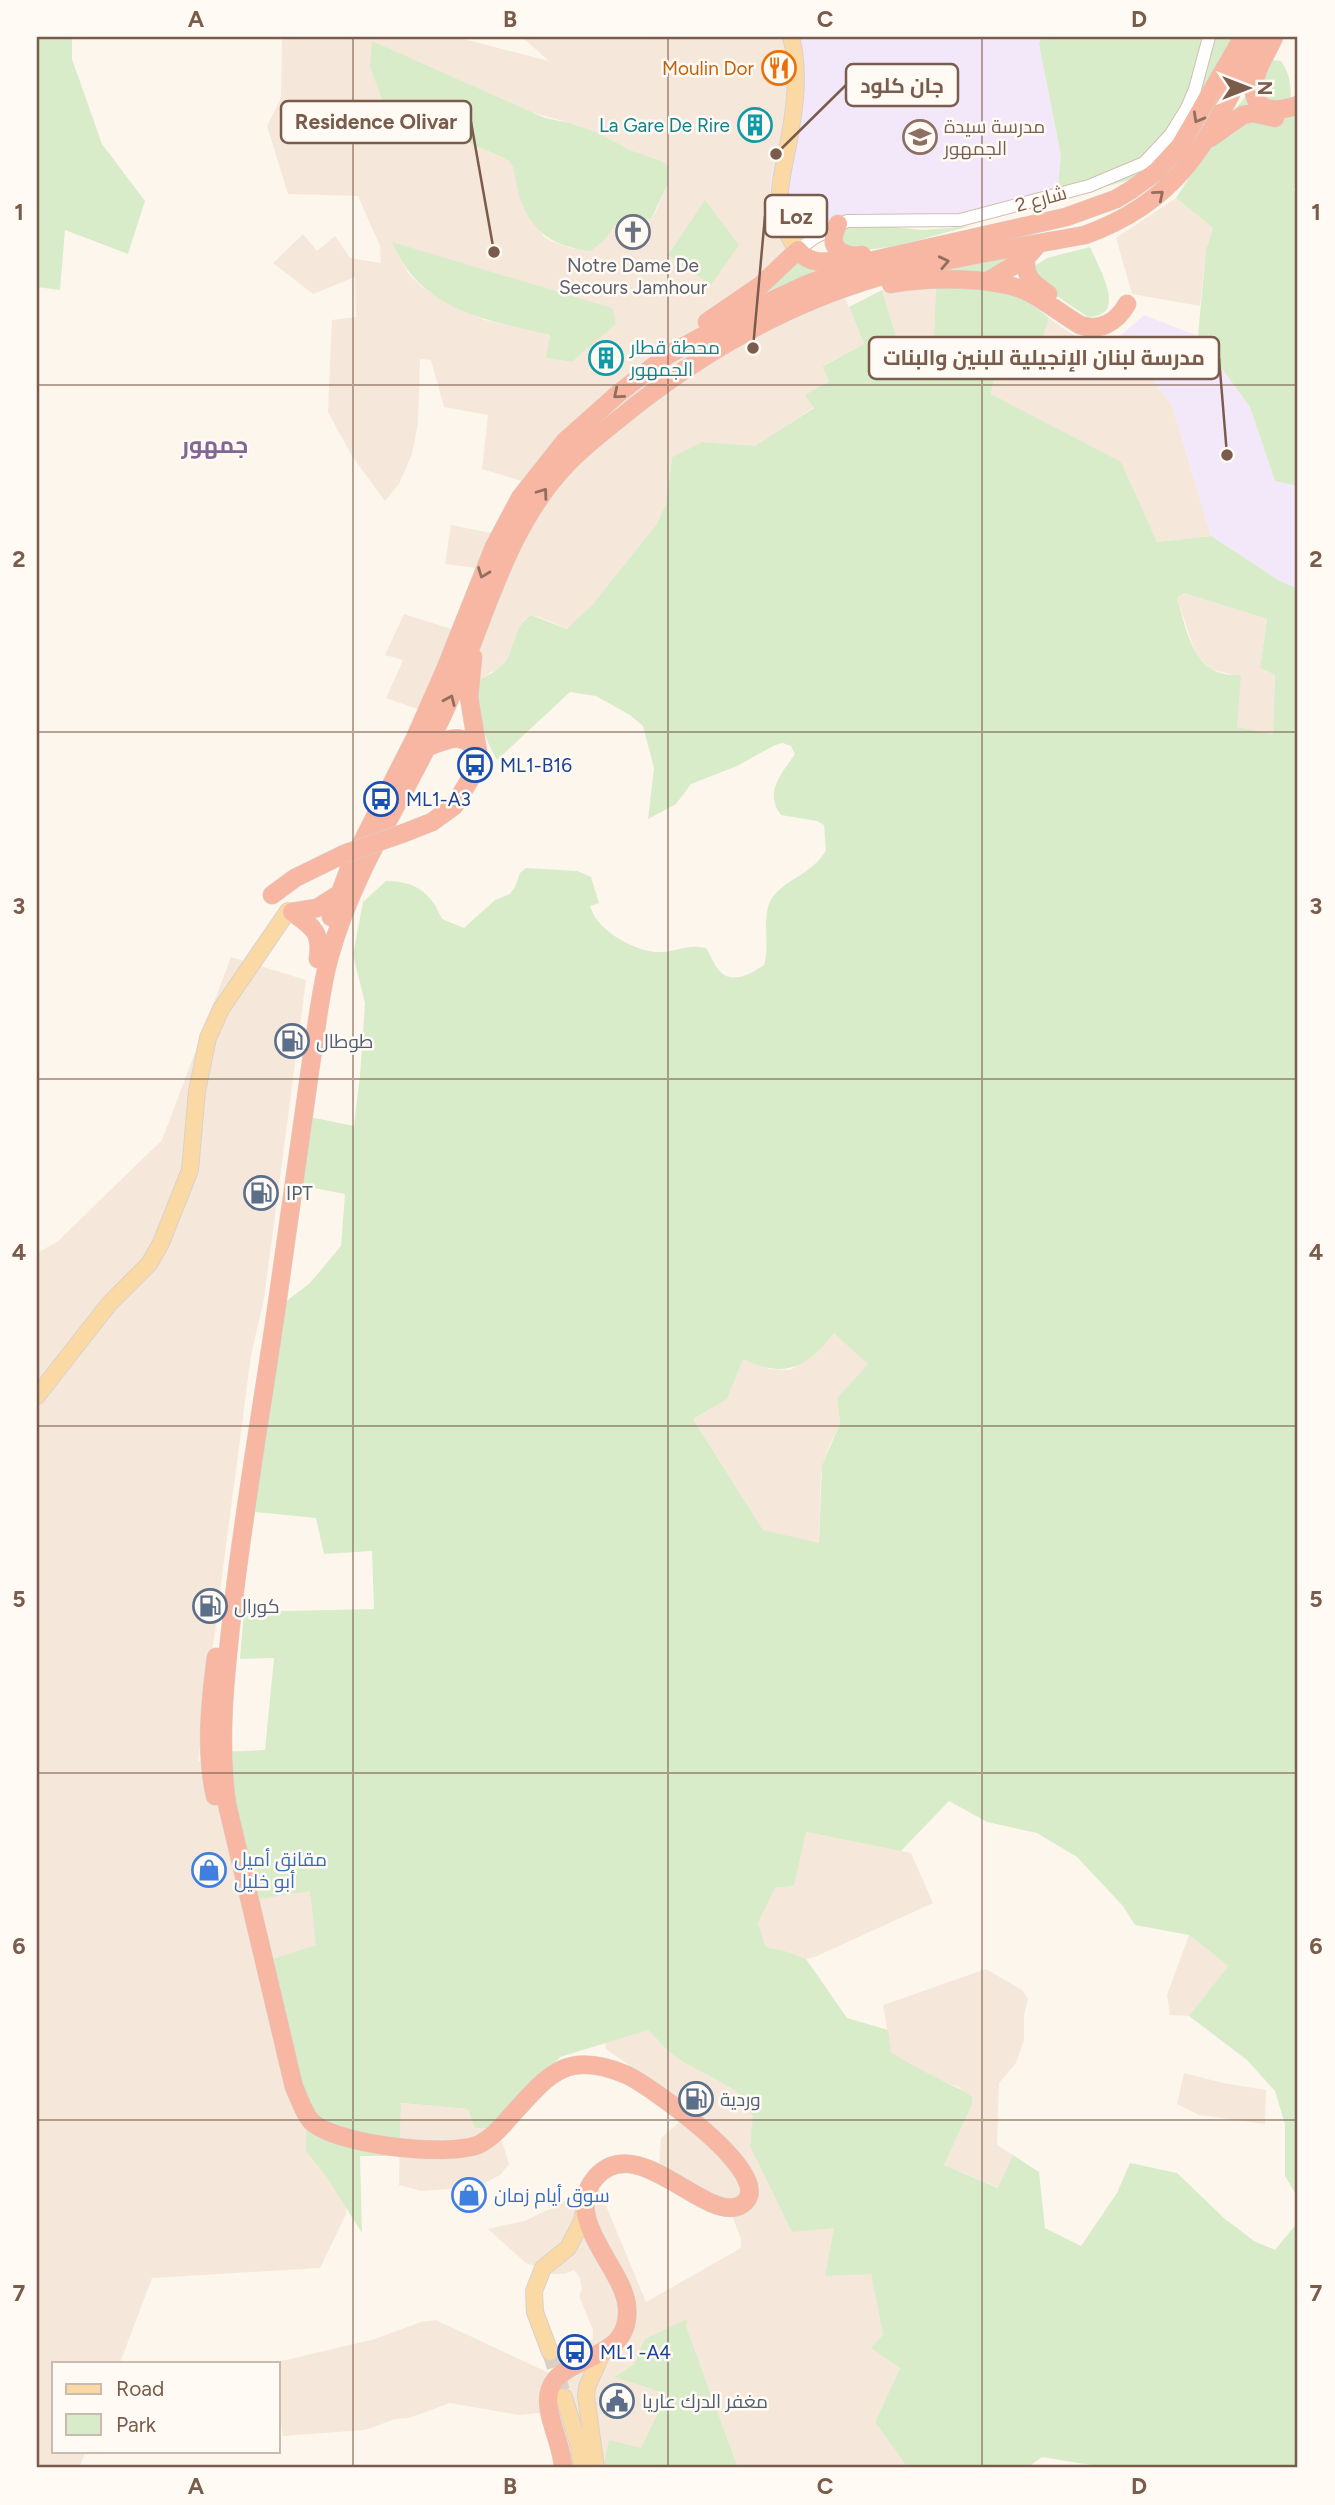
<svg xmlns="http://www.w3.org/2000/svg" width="1335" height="2505" font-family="Figtree,Cairo,sans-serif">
<rect width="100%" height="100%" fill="#fdf6ec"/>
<!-- residential -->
<path fill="#f5e8da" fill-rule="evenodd" d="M 313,37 L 456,37 L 549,61 L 522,37 L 802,37 L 787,124 L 773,167 L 770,186 L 772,206 L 791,243 L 739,299 L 750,319 L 838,281 L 864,344 L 824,365 L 829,382 L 814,407 L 755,447 L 702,442 L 672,457 L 666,504 L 656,525 L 592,605 L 568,629 L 539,617 L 531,615 L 524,620 L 507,658 L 498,671 L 491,672 L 477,682 L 420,710 L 386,698 L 403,660 L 385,655 L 404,614 L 467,634 L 491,570 L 445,564 L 451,525 L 501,535 L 522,481 L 482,469 L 488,415 L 444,407 L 431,360 L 420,359 L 418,424 L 412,454 L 399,484 L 385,501 L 352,456 L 328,412 L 332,320 L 356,317 L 355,277 L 313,294 L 273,263 L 303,234 L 317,251 L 335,236 L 350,258 L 381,263 L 380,246 L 358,196 L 288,194 L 267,126 L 281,98 L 282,39 ZM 370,67 L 577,125 L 630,150 L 662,161 L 669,167 L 668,184 L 656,211 L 651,219 L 617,223 L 612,230 L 574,249 L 551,241 L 544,237 L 524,209 L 516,183 L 514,166 L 509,161 L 439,129 L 395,121 L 389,115 ZM 395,249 L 611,308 L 615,317 L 615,325 L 572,362 L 547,358 L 550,335 L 485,320 L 441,300 L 421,286 L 408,273 Z
M 1176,198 L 1213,228 L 1206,250 L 1200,306 L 1132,294 L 1116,238 Z
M 936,285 L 934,333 L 930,343 L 897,341 L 882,290 Z
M 1049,318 L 1079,339 L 1119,337 L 1172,405 L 1211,536 L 1157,542 L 1120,462 L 991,394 L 1002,336 L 1042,340 Z
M 1184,593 L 1267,619 L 1260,668 L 1275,675 L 1273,734 L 1237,727 L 1233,675 L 1211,669 L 1196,655 L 1177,598 Z
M 231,957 L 306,980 L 264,1299 L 251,1355 L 198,1760 L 350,1879 L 346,2214 L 320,2268 L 152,2278 L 120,2363 L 54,2363 L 54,2451 L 86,2451 L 79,2468 L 37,2468 L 37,1253 L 57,1242 L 162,1140 Z
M 834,1332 L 869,1364 L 837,1398 L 840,1423 L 829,1447 L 821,1474 L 819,1544 L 763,1530 L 693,1419 L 727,1399 L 743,1358 L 770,1369 L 790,1370 L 817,1353 Z
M 805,1832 L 911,1853 L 933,1903 L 815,1957 L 806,1959 L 785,1951 L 766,1947 L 758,1923 L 775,1888 L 794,1886 Z
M 1189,1935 L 1228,1966 L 1189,2016 L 1170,2015 L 1167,1995 Z
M 986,1969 L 1022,1990 L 1028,1999 L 1024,2015 L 1024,2040 L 1016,2063 L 999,2083 L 997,2145 L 1013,2155 L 999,2188 L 944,2165 L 972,2105 L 959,2087 L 944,2082 L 912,2066 L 891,2052 L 883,2005 Z
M 648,2030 L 668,2051 L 683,2062 L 735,2090 L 754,2116 L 750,2146 L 835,2228 L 871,2274 L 883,2335 L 900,2368 L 875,2422 L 908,2468 L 738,2468 L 686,2326 L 687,2319 L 637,2356 L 634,2364 L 614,2377 L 668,2394 L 641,2448 L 603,2468 L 554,2468 L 546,2418 L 540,2413 L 519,2415 L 450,2403 L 409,2418 L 395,2419 L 365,2430 L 283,2436 L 278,2403 L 278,2363 L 273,2363 L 375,2339 L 421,2322 L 436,2320 L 549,2373 L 593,2338 L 593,2330 L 579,2296 L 582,2289 L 580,2278 L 574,2270 L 564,2274 L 553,2274 L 526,2263 L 488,2229 L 524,2221 L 557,2206 L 595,2179 L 646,2302 L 741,2248 L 741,2239 L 731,2213 L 659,2168 L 661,2138 L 693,2110 L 606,2049 L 605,2042 Z
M 1184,2073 L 1223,2083 L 1266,2090 L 1265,2124 L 1199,2115 L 1177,2104 Z
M 400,2103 L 469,2109 L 498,2128 L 509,2164 L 500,2175 L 477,2187 L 421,2191 L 399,2185 Z"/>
<!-- education -->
<path fill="#f3e8fa" d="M 802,37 L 1042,37 L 1039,44 L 1061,156 L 1057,194 L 985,214 L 901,217 L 865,213 L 846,215 L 828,221 L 791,243 L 772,206 L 770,186 L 773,167 L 787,124 Z
M 1144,315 L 1198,336 L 1250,407 L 1275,481 L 1298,486 L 1298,589 L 1278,580 L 1211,536 L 1172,405 L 1119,337 Z"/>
<!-- green -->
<path fill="#d8ecc9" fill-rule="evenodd" d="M 37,37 L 72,37 L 72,59 L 102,144 L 145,201 L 128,254 L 65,230 L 60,290 L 37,287 Z
M 1042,37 L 1245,37 L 1183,140 L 1139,175 L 1126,181 L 1086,192 L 1057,194 L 1061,156 L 1039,44 Z
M 372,41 L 545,118 L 570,123 L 598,133 L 630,150 L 662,161 L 669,167 L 668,184 L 651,219 L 617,223 L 605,239 L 591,251 C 550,247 526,228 517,187 C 514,177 516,168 509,161 C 487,150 464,141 442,131 C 424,123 404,129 388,115 L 370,67 Z
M 1270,60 L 1281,61 C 1291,74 1291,90 1291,107 L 1298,102 L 1298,181 L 1294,190 L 1298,192 L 1298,486 L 1275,481 L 1250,407 L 1198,336 L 1206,250 L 1213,228 L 1176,198 L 1228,118 L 1246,96 Z
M 705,200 L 739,245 L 711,285 L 668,255 Z
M 881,226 L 923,230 L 972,226 C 930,235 887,254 844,249 L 841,232 C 852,224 867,227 881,226 Z
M 392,242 L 612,308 L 615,317 L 615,325 L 572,362 L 546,358 L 550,335 C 485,320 420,310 392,242 Z
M 1090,247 C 1099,269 1129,316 1088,317 L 1033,280 L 1033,267 L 1047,258 Z
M 1022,255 L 994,274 L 883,282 Z
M 798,261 L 826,268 L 752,299 Z
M 936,285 C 979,288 1015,287 1049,318 L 1042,340 L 1002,336 L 991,394 L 1121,462 L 1157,542 L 1211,536 L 1278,580 L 1298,589 L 1298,2198 L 1285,2176 L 1285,2124 L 1275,2091 L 1247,2060 L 1189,2016 L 1228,1966 L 1189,1935 L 1135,1925 L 1123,1906 L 1077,1857 L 1037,1833 L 987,1822 L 949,1801 L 901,1851 L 806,1832 L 794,1886 L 775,1888 L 758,1923 L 766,1947 L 785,1951 L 806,1959 L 847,2018 L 888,2030 L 891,2052 C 906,2062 921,2070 937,2078 C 950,2085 961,2088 972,2097 L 972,2105 L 944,2165 L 998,2188 L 1013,2155 L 1039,2172 L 1045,2228 L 1081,2246 L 1117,2193 L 1130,2163 L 1177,2173 L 1225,2219 L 1254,2241 L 1275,2250 L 1298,2222 L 1298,2468 L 1092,2468 L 1091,2465 L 1042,2457 L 1027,2468 L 908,2468 L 875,2422 L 900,2368 L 871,2348 L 883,2335 L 871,2274 L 825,2276 L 834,2228 L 792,2232 L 750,2146 L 753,2116 L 735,2090 L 683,2062 L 668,2051 L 648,2030 L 560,2057 L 498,2128 L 475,2128 L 468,2109 L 401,2103 L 399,2156 L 360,2156 L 362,2233 L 326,2176 L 306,2151 L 306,2131 L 264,1962 L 316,1945 L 310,1891 L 252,1900 L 220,1752 L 265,1750 L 274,1658 L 240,1659 L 244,1612 L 374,1609 L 372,1551 L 324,1554 L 316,1518 L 255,1512 L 276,1309 L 310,1283 L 341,1246 L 345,1194 L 293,1184 L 305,1116 L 354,1126 L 360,1076 L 365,1003 L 353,955 L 363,902 L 386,881 C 416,881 431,893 442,919 L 464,928 L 495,900 L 510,894 L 515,887 L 520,873 L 526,868 L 577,871 L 591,877 L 599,903 L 590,906 C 592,911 594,917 598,921 C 610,937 642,954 662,952 C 681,951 685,944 706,948 C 711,955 713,963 718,969 C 730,986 751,974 764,965 C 771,944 759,911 775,894 C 791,877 814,872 826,850 L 824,825 L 817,821 L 781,815 C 763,792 783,772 795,754 L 791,746 L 783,743 L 775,745 L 737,766 L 691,784 L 676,804 L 648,819 L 654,768 L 643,726 L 630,715 L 596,696 L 570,692 L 497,760 C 483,737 476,708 477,682 C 486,675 498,672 504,663 C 515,648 514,626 531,615 L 567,629 L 592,605 L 656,525 L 666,504 L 672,457 L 702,442 L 755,446 L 814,408 L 805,395 L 829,382 L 823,366 L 864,344 L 849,307 L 882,290 L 897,340 L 930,343 L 934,333 ZM 1184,593 L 1267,619 L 1260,668 L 1275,675 L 1273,734 L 1237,727 L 1241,675 C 1193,678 1188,634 1177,598 ZM 834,1333 L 868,1364 L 837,1398 L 840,1423 L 822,1466 L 819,1543 L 763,1530 L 693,1419 L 727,1399 L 743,1359 C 785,1379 807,1368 834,1333 Z
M 687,2319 L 686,2326 L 738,2468 L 603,2468 L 609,2440 L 641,2448 L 667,2394 L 614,2377 L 634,2364 L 645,2339 Z"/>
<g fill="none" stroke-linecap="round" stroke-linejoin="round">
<!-- major-tunnel -->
<path stroke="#dcd0c4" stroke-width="16" stroke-dasharray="16 8" stroke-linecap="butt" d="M 550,2352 L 564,2397"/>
<!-- minor casing -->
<g stroke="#d1beb0" stroke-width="14">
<path id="minor" d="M 798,250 L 814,238 L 847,221 L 960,220 L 1089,186 L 1144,163 L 1171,134 L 1187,108 L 1195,89 L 1209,37"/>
</g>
<!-- major casing -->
<g stroke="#dad1cd" stroke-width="18">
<path id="major" d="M 791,37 C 800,70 795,107 789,140 C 781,183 769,213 798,250
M 37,1396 L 109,1304 L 149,1264 L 161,1243 L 190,1170 L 197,1091 L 208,1038 L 221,1009 L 288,911
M 550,2352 L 535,2312 L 534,2291 L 543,2268 L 568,2248 L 582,2221 L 585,2205
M 564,2397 L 579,2446 L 582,2468
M 596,2468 L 586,2396 L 587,2387 L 603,2351"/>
</g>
<!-- highway casing -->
<g stroke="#dad1cd" stroke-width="19">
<path id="highway" d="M 1274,37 C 1269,49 1261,60 1257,73 C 1245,109 1270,115 1298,105
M 1210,138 L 1243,115 L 1253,113 L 1275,118
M 838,224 C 828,245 836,254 857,256
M 1039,243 L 1026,258 C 1024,277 1033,284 1048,294
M 988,281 L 1026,258
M 891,284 C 926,277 997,276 1030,293 C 1047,302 1063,315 1080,325 C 1100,332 1117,322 1127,304
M 707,322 L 761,285 L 798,250 C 814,271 840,258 862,255
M 428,747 C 449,739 463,731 478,752
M 404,833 L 432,822 L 454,806 L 475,771 L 478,752 L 469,697 L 473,657
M 272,895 L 295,878 L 344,854
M 292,912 C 313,927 322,932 318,959
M 292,912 L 317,908 L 339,894
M 331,917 L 351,864 L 415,738 L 445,670 L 494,547 L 520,498 L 565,441 L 619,393 L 668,355 L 741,315 L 803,286 L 866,262 L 1066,217 L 1116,199 L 1131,190 L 1157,171 L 1180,146 L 1243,37
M 215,1796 C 205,1750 210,1703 216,1657
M 563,2468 C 563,2444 542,2411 550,2389 C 563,2353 632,2363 627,2307 C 624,2268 560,2217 596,2177 C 640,2128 713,2233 745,2202 C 774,2173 650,2086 627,2075 C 564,2048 547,2077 508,2119 C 500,2129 491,2138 480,2144 C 450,2158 334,2145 311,2121 C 303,2112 299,2097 294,2087 L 227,1804 C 218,1741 225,1678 232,1615 C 244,1506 264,1398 279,1290 C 290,1214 300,1139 311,1063 C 317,1027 320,990 330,955 C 354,868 407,794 444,712 C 483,629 502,532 567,464 C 588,442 612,425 635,406 C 714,344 802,296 900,271 C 961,256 1023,246 1085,235 C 1191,197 1212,128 1260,37"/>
</g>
<!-- minor -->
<use href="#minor" stroke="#fff" stroke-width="12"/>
<!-- major -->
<use href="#major" stroke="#fbd9a5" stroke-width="16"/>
<!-- highway -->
<use href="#highway" stroke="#f7b7a3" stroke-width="18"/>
<!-- highway-bridge casing -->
<g stroke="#dad1cd" stroke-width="19" stroke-linecap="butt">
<path id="highway-bridge" d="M 344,854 L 404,833"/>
</g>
<!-- highway-bridge -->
<use href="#highway-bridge" stroke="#f7b7a3" stroke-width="18"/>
</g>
<!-- one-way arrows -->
<defs><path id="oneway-chevron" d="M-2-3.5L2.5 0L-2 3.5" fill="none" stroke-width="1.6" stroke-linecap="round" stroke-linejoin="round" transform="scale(1.75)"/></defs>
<g stroke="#936e5e">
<use href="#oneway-chevron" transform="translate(1198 118) rotate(119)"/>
<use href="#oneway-chevron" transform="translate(1159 195) rotate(-40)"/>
<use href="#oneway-chevron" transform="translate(944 262) rotate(-12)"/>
<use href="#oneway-chevron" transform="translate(618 394) rotate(140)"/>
<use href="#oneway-chevron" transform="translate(543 493) rotate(-54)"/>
<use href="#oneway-chevron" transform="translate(483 573) rotate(111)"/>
<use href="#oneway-chevron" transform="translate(450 700) rotate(-66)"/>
</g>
<!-- grid -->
<path fill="none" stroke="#7a5c4d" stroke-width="2" stroke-opacity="0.55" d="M 353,37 L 353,2468M 668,37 L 668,2468M 982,37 L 982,2468M 37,385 L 1298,385M 37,732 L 1298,732M 37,1079 L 1298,1079M 37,1426 L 1298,1426M 37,1773 L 1298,1773M 37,2120 L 1298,2120"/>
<!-- icons -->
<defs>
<g id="restaurant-ring" transform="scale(1.75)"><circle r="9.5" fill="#fffaf3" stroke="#e8710a" stroke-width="1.5"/><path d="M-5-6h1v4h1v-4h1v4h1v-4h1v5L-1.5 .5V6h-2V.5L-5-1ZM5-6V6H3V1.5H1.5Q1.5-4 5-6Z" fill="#e8710a"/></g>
<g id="building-ring" transform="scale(1.75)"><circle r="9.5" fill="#fffaf3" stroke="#0f9aa8" stroke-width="1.5"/><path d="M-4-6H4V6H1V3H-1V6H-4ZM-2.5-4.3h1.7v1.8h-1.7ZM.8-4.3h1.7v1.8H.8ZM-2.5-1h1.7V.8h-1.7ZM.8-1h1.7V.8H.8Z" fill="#0f9aa8"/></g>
<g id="school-ring" transform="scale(1.75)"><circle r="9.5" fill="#fffaf3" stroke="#8d6e63" stroke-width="1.5"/><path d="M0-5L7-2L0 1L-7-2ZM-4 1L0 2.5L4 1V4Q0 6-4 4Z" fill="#8d6e63"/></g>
<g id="church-ring" transform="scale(1.75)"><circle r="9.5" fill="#fffaf3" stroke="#6b7280" stroke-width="1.5"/><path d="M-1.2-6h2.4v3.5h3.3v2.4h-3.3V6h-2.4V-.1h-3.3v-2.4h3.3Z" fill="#6b7280"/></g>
<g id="bus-ring" transform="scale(1.75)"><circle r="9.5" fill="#fffaf3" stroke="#1a4fb4" stroke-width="1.5"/><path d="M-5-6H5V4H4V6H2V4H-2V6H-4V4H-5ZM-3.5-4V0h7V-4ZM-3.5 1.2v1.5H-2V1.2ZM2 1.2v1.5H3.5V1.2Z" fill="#1a4fb4"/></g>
<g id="fuel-ring" transform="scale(1.75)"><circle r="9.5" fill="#fffaf3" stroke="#5c6f8a" stroke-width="1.5"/><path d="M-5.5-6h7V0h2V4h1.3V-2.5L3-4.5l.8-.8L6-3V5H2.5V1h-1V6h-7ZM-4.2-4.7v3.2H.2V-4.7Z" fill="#5c6f8a"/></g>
<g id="shop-ring" transform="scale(1.75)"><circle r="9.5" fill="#fffaf3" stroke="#3f7fe0" stroke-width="1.5"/><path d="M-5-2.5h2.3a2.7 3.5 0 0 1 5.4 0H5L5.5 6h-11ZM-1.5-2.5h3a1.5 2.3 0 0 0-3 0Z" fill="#3f7fe0"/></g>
<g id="civic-ring" transform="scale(1.75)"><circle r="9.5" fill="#fffaf3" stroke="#5c6f8a" stroke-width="1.5"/><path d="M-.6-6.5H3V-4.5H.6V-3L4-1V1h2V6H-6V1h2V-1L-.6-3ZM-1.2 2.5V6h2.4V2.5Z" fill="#5c6f8a"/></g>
</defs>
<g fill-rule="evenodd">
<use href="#restaurant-ring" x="779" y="68"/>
<use href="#building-ring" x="755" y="125"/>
<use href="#school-ring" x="920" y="137"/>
<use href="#church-ring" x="633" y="232"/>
<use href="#building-ring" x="606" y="358"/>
<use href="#bus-ring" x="475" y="765"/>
<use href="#bus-ring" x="381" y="799"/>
<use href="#fuel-ring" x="292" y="1041"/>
<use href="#fuel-ring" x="261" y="1193"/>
<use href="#fuel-ring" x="210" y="1606"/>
<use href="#shop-ring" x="209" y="1870"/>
<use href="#fuel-ring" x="696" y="2099"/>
<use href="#shop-ring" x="469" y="2195"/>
<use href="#bus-ring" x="575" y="2352"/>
<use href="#civic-ring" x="617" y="2401"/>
</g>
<g text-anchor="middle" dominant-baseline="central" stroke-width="5" stroke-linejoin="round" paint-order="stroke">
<!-- food labels -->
<g font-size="19" fill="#c56008" stroke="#fffaf3" text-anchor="end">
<text x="754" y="68">Moulin Dor</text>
</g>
<!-- culture labels -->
<g font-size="19" fill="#0d838f" stroke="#fffaf3" text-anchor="end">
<text x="730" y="125">La Gare De Rire</text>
<text x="630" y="347" text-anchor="start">محطة قطار<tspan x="630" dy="22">الجمهور</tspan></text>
</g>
<!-- education labels -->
<g font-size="19" fill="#785e54" stroke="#fffaf3" text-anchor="start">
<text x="944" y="126">مدرسة سيدة<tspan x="944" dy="22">الجمهور</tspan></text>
</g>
<!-- street labels -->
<g font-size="19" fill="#7a5c4d" stroke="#fffaf3">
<text transform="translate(1041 199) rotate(-15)">شارع 2</text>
</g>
<!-- worship labels -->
<g font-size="19" fill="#5b616d" stroke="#fffaf3">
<text x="633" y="265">Notre Dame De<tspan x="633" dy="22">Secours Jamhour</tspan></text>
</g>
<!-- transit labels -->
<g font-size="19" fill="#164399" stroke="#fffaf3" text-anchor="start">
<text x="500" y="765">ML1-B16</text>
<text x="406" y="799">ML1-A3</text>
<text x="600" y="2352">ML1 -A4</text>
</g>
<!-- service labels -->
<g font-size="19" fill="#4e5e75" stroke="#fffaf3" text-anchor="start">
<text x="316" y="1041">طوطال</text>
<text x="286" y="1193">IPT</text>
<text x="234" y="1606">كورال</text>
<text x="720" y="2099">وردية</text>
<text x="642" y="2401">مغفر الدرك عاريا</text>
</g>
<!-- shop labels -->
<g font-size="19" fill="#366cbe" stroke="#fffaf3" text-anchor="start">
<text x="234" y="1859">مقانق أميل<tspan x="234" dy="22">أبو خليل</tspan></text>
<text x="494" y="2195">سوق أيام زمان</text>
</g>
<!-- quarter labels -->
<g font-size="23" font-weight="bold" fill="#846695" stroke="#fffaf3">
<text x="215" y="445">جمهور</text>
</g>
</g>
<!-- callouts -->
<path fill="none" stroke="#7a5c4d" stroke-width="2.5" d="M776 154L846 85M494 252L471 122M753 348L765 216M1227 455L1219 358"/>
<g fill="#7a5c4d" stroke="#fffaf3" stroke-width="2.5">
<circle cx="776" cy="154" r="7"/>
<circle cx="494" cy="252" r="7"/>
<circle cx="753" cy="348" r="7"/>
<circle cx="1227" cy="455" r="7"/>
</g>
<g fill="#fffaf3" stroke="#7a5c4d" stroke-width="2.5">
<rect x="846" y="64" width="112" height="42" rx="7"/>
<rect x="281" y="101" width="190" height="42" rx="7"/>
<rect x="765" y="195" width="62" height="42" rx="7"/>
<rect x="869" y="337" width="350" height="42" rx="7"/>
</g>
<g font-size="21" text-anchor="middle" font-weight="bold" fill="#7a5c4d">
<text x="902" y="93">جان كلود</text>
<text x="376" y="129">Residence Olivar</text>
<text x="796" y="224">Loz</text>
<text x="1044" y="365">مدرسة لبنان الإنجيلية للبنين والبنات</text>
</g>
<!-- border -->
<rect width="1335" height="2505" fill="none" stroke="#fffaf3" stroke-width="77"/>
<!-- legend -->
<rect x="52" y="2362" width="228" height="91" fill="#fffaf3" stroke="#cabbb1" stroke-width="2"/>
<rect x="66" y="2384" width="35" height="10" fill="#fbd9a5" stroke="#cabbb1" stroke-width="2"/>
<text x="116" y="2396" font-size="21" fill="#7a5c4d">Road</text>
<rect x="66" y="2414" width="35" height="21" fill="#d8ecc9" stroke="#cabbb1" stroke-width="2"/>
<text x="116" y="2432" font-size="21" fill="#7a5c4d">Park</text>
<!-- north arrow -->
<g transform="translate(1248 88) rotate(90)" stroke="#fffaf3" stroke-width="5" paint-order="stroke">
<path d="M0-5L12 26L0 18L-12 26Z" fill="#7a5c4d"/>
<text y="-10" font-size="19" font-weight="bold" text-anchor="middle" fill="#7a5c4d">N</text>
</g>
<rect x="38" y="38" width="1258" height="2428" fill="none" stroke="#7a5c4d" stroke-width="2.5"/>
<g font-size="23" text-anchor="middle" font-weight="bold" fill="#7a5c4d">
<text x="196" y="27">A</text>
<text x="510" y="27">B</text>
<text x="825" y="27">C</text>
<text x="1139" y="27">D</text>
<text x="19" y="220">1</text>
<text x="1316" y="220">1</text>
<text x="19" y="567">2</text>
<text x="1316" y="567">2</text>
<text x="19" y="914">3</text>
<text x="1316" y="914">3</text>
<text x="19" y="1260">4</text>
<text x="1316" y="1260">4</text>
<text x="19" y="1607">5</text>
<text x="1316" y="1607">5</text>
<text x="19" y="1954">6</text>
<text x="1316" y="1954">6</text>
<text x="19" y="2301">7</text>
<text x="1316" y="2301">7</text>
<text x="196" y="2494">A</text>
<text x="510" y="2494">B</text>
<text x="825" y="2494">C</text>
<text x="1139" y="2494">D</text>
</g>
</svg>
